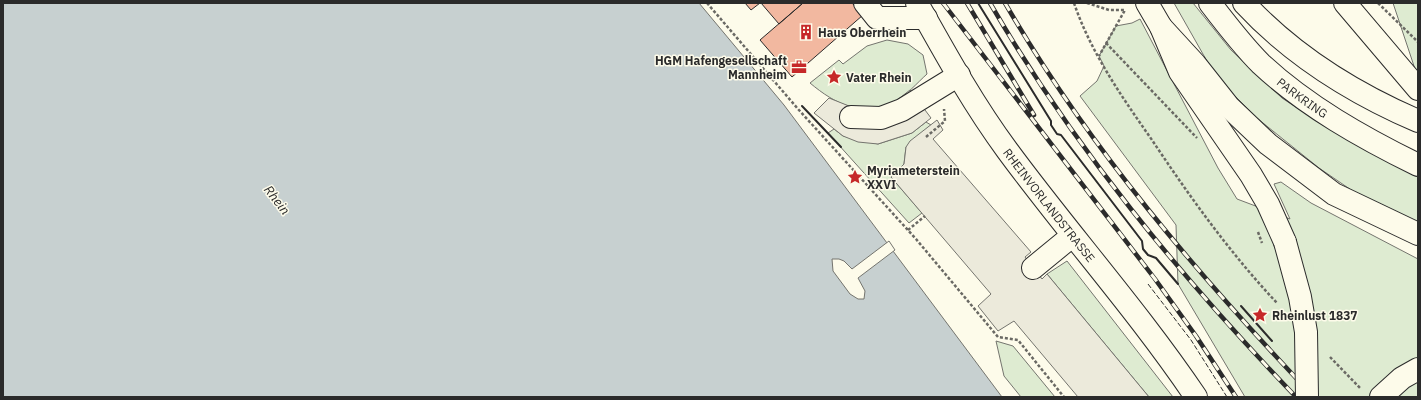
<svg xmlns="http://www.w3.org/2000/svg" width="1421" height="400" font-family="'IBM Plex Sans',sans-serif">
<rect width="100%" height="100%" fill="#fdfbea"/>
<!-- green -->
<path fill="#deebd1" stroke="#74746e" d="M 1174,3 L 1193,3 L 1231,50 L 1282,98 L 1323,125 L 1418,177 L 1418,224 L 1360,196 L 1319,168 L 1258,119 L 1216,77 Z
M 1393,3 L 1418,3 L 1418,78 Z
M 1140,19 L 1218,168 L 1237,199 L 1290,219 L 1274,184 L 1281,182 L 1311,203 L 1418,259 L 1418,397 L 1245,397 L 1178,284 L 1176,225 L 1080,96 L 1097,81 L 1104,66 L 1099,56 L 1116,26 L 1132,23 Z
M 887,40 L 908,44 L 923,55 L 927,74 C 917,83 906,96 894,102 C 862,118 835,104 810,83 L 839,60 L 843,64 L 867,46 Z
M 926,122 L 931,125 L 906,147 L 904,164 L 891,177 L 922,213 L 909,223 L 828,133 L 834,129 L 843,136 L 878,144 L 912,133 Z
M 1067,261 L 1173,397 L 1149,397 L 1047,274 Z
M 996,341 L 1013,346 L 1055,397 L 1021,397 L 1004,376 Z"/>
<!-- parking -->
<path fill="#eceadb" stroke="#74746e" d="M 910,90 L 931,118 L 912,133 L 878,144 L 858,142 L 843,136 L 814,113 L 829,98 L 854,108 L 876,109 L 892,104 Z
M 937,120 L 943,130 L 933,139 L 1031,252 L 1025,257 L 1042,279 L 1047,274 L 1149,397 L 1078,397 L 1014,321 L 998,331 L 978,306 L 991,294 L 891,177 L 904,164 L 906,147 L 910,141 Z"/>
<!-- water -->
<path fill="#c7d0d0" stroke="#74746e" d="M 3,3 L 699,3 L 784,105 L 1002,397 L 3,397 Z"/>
<!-- pier -->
<path fill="#fdfbea" stroke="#74746e" d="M 889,241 L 895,250 L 858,278 L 865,291 L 864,299 L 858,299 L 850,294 L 833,271 L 832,259 L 839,259 L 844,261 L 852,269 Z"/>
<!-- building -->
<path fill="#f2b8a0" stroke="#2b2b2b" d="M 745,3 L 760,3 L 751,10 Z
M 761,3 L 803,3 L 779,24 Z
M 803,3 L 852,3 L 863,15 L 792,77 L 760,40 Z"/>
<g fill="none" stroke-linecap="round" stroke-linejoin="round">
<!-- minor casing -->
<g stroke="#2b2b2b" stroke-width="24">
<g id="minor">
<path d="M 865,3 L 877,18 L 926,18"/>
<path id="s1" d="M 917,3 C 945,53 973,104 1007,150 C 1068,233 1138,311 1196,397"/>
<path d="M 851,117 L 881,118 L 902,110 L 959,75"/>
<path d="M 1033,268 L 1072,236"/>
</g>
</g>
<!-- major casing -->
<g stroke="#2b2b2b" stroke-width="24">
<path id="major" d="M 1147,3 L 1161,27 L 1180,72 L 1251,175 L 1268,204 L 1285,242
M 1244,3 C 1292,55 1353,93 1418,121"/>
</g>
<!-- highway casing -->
<g stroke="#2b2b2b" stroke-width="24">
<g id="highway">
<path id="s2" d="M 1210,3 C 1226,24 1242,45 1261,64 C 1306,106 1363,138 1418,165"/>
<path d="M 1345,3 L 1418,89"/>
<path d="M 1161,27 L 1195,64 L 1229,107 L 1268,144 L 1334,194 L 1418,234"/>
<path d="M 1381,397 L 1402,378 L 1418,369"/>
</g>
</g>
<!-- path -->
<path stroke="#6a6964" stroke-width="2.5" stroke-dasharray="3 2" stroke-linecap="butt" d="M 707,3 L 798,109 L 916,239 L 998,337 L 1018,340 L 1064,397
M 1074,3 C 1091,53 1122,97 1152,140 C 1190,197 1230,253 1277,303
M 1087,3 L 1109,10 L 1125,10 L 1099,56
M 1378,3 L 1418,42
M 1106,43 L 1197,138
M 926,137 L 945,121 L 944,109
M 908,230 L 925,216
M 1330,357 L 1361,389"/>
<!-- minor -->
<use href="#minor" stroke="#fdfbea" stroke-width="22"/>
<!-- major -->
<use href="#major" stroke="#fdfbea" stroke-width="22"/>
<!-- highway -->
<use href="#highway" stroke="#fdfbea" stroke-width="22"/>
<!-- rail casing -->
<g stroke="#2b2b2b" stroke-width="4.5">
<path id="rail" d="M 943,3 L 1155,279 L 1196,336 L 1236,397
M 967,3 L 1034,115
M 990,3 C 1074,148 1180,276 1296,397
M 1005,3 C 1089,148 1199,276 1314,397"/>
</g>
<!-- rail -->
<use href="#rail" stroke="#fdfbea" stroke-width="3" stroke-dasharray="9" stroke-linecap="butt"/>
<!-- major-bridge casing -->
<g stroke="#2b2b2b" stroke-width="24" stroke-linecap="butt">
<path id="major-bridge" d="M 1285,242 L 1300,297 L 1306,332 L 1307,397"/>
</g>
<!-- path-bridge -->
<path stroke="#6a6964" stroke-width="2.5" stroke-dasharray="3 2" stroke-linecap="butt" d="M 1258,232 L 1262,243"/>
<!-- major-bridge -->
<use href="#major-bridge" stroke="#fdfbea" stroke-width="22"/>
<!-- fence -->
<path stroke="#2b2b2b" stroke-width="1" stroke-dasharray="5 2" stroke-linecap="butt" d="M 1148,284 L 1191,340 L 1227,397"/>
<!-- wall -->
<path stroke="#2b2b2b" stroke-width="2" d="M 978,3 L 1051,121 L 1051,125 L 1057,134 L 1061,135 L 1142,241 L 1143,249 L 1148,255 L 1156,258 L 1178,284
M 802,106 L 841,147
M 1241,306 L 1272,341"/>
</g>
<!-- icons -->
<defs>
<g id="building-bare" transform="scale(1.2)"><path d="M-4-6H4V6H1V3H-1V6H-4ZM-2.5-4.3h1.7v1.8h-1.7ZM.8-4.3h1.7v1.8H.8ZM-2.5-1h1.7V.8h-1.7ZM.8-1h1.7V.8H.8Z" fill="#c62828" stroke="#fdfbea" stroke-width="2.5" paint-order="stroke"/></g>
<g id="office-bare" transform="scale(1.2)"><path d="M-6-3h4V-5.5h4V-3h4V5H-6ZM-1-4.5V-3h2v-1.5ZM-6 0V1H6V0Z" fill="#c62828" stroke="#fdfbea" stroke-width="2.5" paint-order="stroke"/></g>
<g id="sight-bare" transform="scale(1.2)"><path d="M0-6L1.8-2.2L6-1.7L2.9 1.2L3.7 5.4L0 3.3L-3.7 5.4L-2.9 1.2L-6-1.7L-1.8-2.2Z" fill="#c62828" stroke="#fdfbea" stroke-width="2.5" paint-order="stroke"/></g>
</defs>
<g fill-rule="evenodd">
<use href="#building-bare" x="806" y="32"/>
<use href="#office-bare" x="799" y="67"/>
<use href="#sight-bare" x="834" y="77"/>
<use href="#sight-bare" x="855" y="177"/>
<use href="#sight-bare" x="1260" y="315"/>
</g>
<g text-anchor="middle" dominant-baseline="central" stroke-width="3" stroke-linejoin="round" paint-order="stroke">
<!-- poi labels -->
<g font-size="12" font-weight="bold" fill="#2b2b2b" stroke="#fdfbea" text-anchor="start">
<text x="818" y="32">Haus Oberrhein</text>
<text x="787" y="60" text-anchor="end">HGM Hafengesellschaft<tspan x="787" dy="14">Mannheim</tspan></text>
<text x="846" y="77">Vater Rhein</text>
<text x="867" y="170">Myriameterstein<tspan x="867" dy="14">XXVI</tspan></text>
<text x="1272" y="315">Rheinlust 1837</text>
</g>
<!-- street labels -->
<g font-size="12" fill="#2b2b2b" stroke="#fdfbea">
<text stroke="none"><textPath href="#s2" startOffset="133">PARKRING</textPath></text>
<text stroke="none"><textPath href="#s1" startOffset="242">RHEINVORLANDSTRASSE</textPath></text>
</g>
<!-- water labels -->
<g font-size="13" font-style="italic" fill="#2b2b2b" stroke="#fdfbea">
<text transform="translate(277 200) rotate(52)">Rhein</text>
</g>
</g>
<!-- border -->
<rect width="1421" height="400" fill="none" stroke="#2b2b2b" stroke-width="8"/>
</svg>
